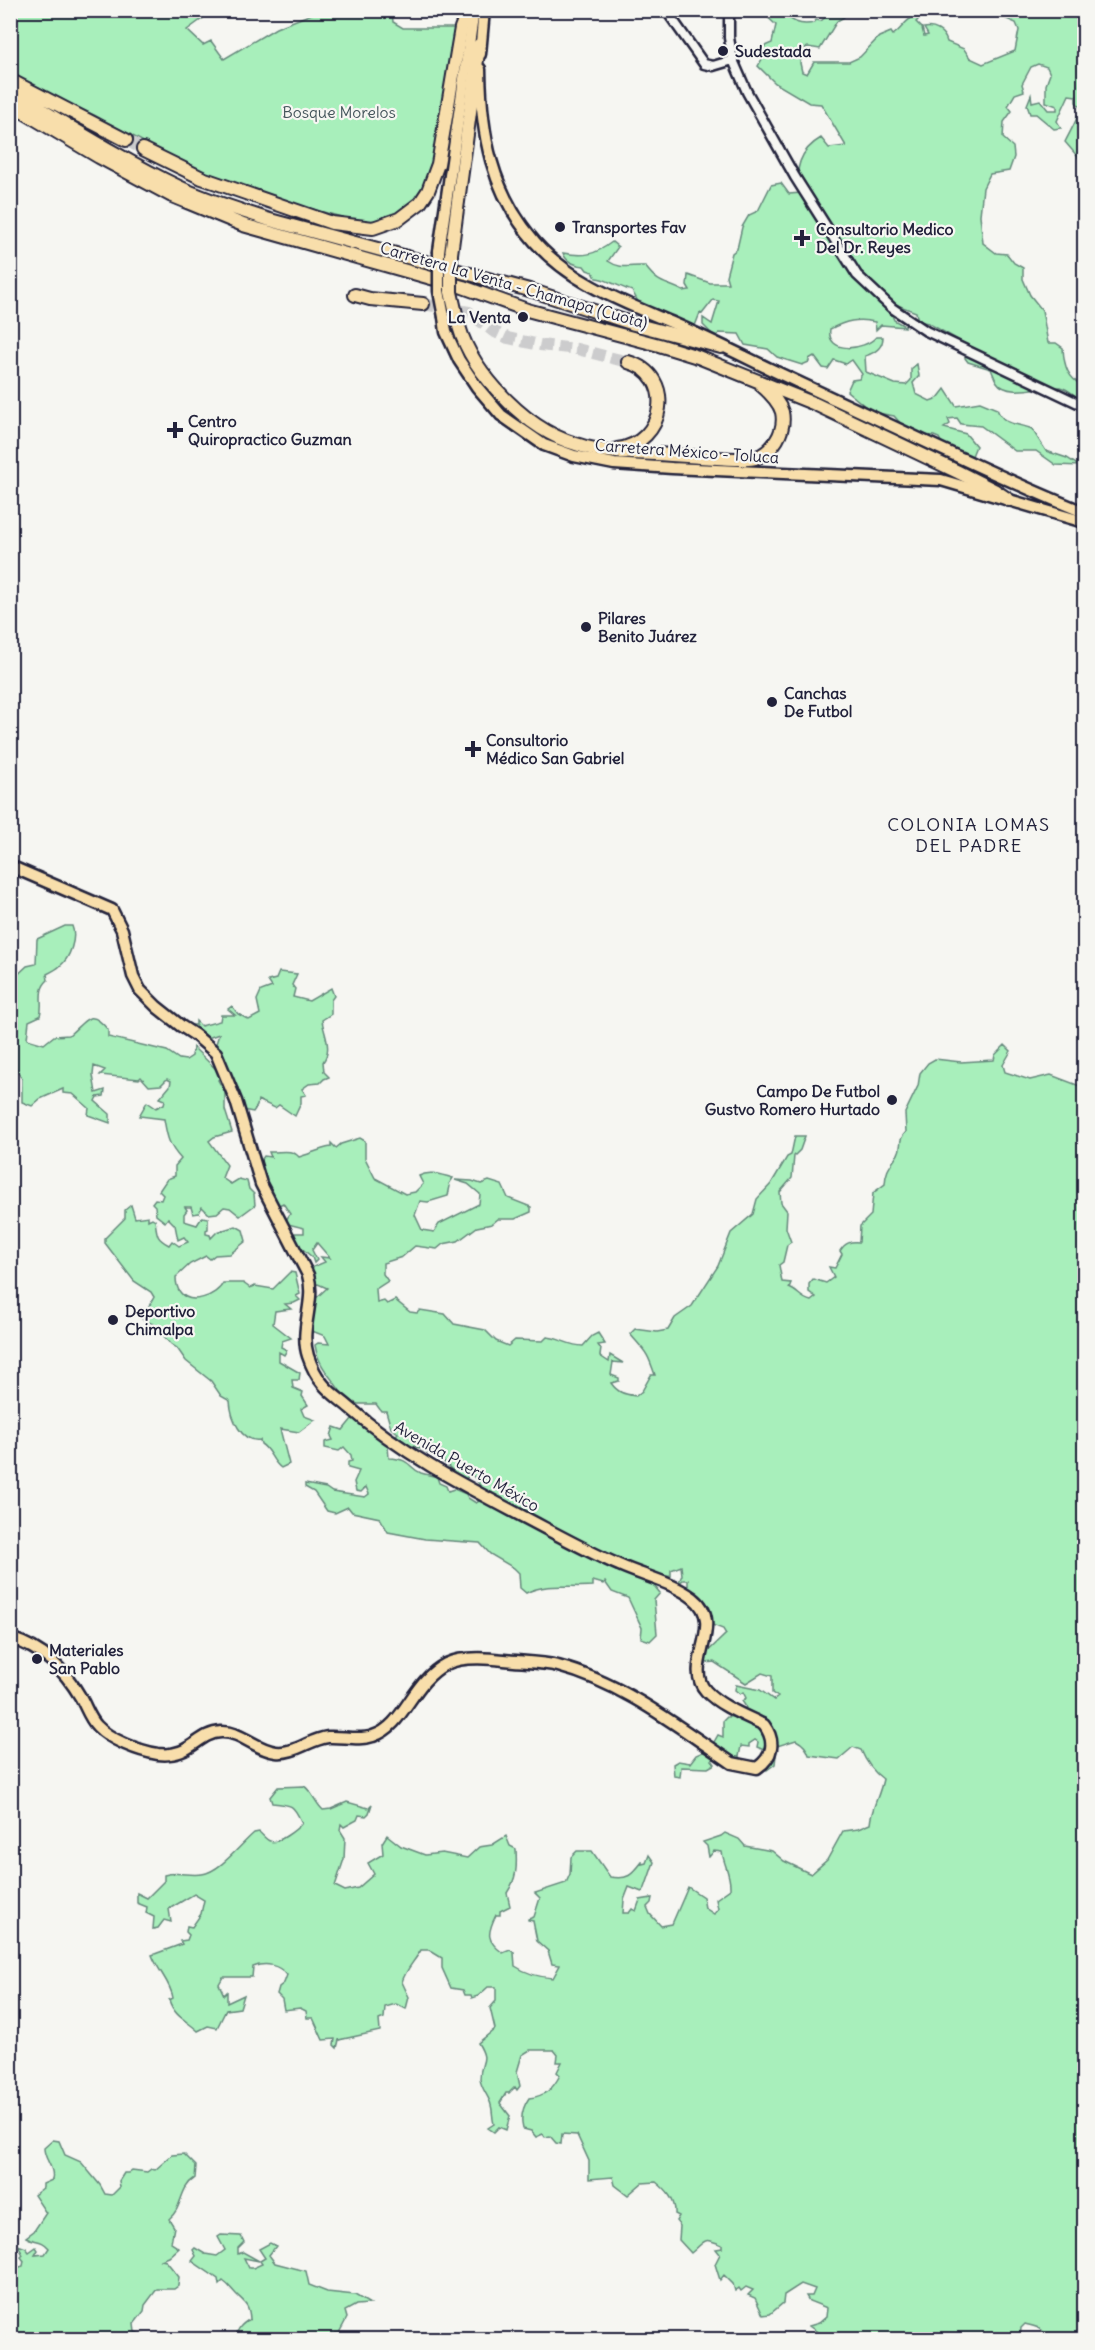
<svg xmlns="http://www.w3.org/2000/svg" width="1095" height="2350" font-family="Delius,sans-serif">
<rect width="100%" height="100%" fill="#f6f6f2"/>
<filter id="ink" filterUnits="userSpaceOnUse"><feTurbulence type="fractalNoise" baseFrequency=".0167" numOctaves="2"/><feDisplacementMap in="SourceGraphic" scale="12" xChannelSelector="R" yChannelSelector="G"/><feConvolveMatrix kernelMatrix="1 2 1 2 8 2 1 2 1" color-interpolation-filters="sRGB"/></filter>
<g filter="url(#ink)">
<!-- green -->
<path fill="#a8efbb" stroke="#65887b" stroke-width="1.5" d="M 15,10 L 213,11 L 187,30 L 203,45 L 211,41 L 224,59 L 276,28 L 319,11 L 392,11 L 393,22 L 403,28 L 461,28 L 434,167 L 420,198 L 391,218 L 376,222 L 356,221 L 298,205 L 216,177 L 173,158 L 94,115 L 11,77 L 10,13 Z
M 761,11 L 783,11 C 791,22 800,26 814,23 L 816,20 L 821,21 L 832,11 L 846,11 L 844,17 L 837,21 L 820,49 L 808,47 L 803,49 L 800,63 L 802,72 L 807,74 L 814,62 L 849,62 L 860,57 L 879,37 L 891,32 L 893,35 C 904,27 904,20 918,15 L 918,20 L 916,22 L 922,28 L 924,36 L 928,35 L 924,28 C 934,26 944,31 947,42 L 964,49 L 970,58 L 983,64 L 1015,51 L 1019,30 L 1016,23 L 995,14 L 995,11 L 1084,11 L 1084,164 L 1065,142 C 1071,130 1077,120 1081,108 L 1076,102 L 1076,96 L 1069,95 L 1057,121 L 1061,128 L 1054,129 L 1036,114 L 1030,114 L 1027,105 L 1031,95 L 1032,102 L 1040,100 L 1048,110 L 1057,110 L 1057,106 L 1046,102 L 1046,85 L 1050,74 L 1047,67 L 1038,64 L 1031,67 L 1022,84 L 1024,91 L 1015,94 L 1008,106 L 1012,111 L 1004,122 L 1003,138 L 1013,147 L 1014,157 L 1009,171 L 990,174 L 983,188 L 980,215 L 983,243 L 996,253 L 1007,254 L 1014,263 L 1023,268 L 1023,279 L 1030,295 L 1042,310 L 1048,343 L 1056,343 L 1063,348 C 1064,367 1068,378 1084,387 L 1084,401 C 1076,398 1070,389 1060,387 C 1045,384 1008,399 997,382 C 994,378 993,373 991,369 L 968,362 L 965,358 L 967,345 L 928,323 L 918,321 L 916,312 L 892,303 L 872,292 L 879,304 L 889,308 L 894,320 L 906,327 L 881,325 L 876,330 L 875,322 C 857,318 846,321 830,329 C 826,355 865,350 876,337 L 883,337 C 883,348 875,353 865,356 L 866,372 L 895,384 L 906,385 L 911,380 L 911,369 L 917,364 L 919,376 L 913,383 L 916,394 L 930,401 L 938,398 L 945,389 L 956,406 L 980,402 L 997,409 C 1003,426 1018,423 1032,429 L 1046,451 L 1067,458 L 1079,466 L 1056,465 L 1036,451 L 1015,451 L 981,426 L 961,424 L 957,418 L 948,419 L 950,424 L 944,428 L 966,434 L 976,446 L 972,456 L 952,454 L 945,449 L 939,438 L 934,436 L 910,434 L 894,416 L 872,412 L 847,391 L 852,380 L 859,379 L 862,374 L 852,360 L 846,364 L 834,360 L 828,369 L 823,368 L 814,356 L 809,359 L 809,362 L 802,365 L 777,357 L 768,349 L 745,345 L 739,334 L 719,333 L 716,338 L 703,325 L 703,318 L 712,324 L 719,301 L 713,300 L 702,314 L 700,313 L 693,331 L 640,305 L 632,291 C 622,288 604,278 596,278 L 593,272 L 587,270 L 584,266 C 575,265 566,262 563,253 C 584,257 595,255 612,242 L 618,247 L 608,261 C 621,270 630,265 645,266 C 660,286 664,281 683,291 L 690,290 L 687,285 L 688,275 L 710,283 L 728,283 L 726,276 L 732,253 L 737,249 L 742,227 L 749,215 L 758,211 L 771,185 L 781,183 L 789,194 L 801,193 C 793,170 800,150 821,138 L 829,148 L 846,146 L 821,104 L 809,103 L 775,83 L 758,66 L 762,59 L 760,48 L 772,43 L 776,25 Z
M 65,926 L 72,926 C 77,938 70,958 60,966 C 57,969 51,972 47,974 L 48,980 C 36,991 44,1003 40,1016 L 29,1021 L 27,1039 L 44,1044 L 54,1036 L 69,1035 C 86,1021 90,1007 108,1030 L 108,1037 L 167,1051 L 179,1059 L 186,1060 L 192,1056 L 193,1047 L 222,1075 L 227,1064 L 215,1047 L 219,1034 L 205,1039 L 189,1025 L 196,1025 L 196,1021 L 201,1026 L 220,1021 L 221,1015 L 235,1015 L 228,1009 L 232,1006 L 238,1014 L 249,1020 L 260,1014 L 257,1000 L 261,991 L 272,987 L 268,981 L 276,979 L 279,972 L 297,974 L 292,985 L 295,989 L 293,997 L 309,1001 L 331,988 L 334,996 L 331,1000 L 331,1014 L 322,1020 C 324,1035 333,1048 323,1062 L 324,1072 L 329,1077 L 324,1079 L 320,1083 L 309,1084 L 302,1089 L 306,1095 L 301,1096 L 301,1103 L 295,1116 L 279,1105 L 275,1108 L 258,1100 L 257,1106 L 253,1112 L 243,1110 L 240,1105 L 238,1088 L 223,1077 L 218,1080 L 225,1092 L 225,1110 L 232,1132 L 214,1137 L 209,1141 L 227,1165 L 222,1178 L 231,1184 L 239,1179 L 247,1181 L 249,1189 L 254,1194 L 255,1205 L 240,1216 L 230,1208 L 224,1207 L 217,1213 L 209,1214 L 202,1207 L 199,1213 L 193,1214 L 191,1207 L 185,1207 L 187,1210 L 184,1214 L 184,1221 L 197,1225 L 202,1217 L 208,1218 L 208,1229 L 206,1230 L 206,1234 L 210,1235 L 211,1238 L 217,1232 L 236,1226 L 243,1230 L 246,1241 L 230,1254 L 215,1255 L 210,1259 L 206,1256 L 190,1264 L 176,1277 C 176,1282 177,1288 180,1292 C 190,1306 217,1296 223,1283 L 243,1283 L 250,1288 L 255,1286 L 273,1289 L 290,1272 L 295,1273 L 300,1294 L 296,1296 L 300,1300 L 294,1303 L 285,1304 L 291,1309 L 275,1311 L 273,1324 L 291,1338 L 282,1341 L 281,1347 L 287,1350 L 284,1355 L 279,1352 L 279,1361 L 300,1373 L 299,1380 L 292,1380 L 293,1388 L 303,1392 L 302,1396 L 308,1405 L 301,1409 L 304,1416 L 315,1420 L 299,1432 L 280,1429 L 289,1464 L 281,1468 C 272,1462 270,1449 261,1444 L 260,1440 C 241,1443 231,1418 230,1401 L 221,1396 L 211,1381 L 186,1361 L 177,1348 L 171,1344 L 153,1324 L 142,1319 L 154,1297 L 151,1292 L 134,1281 L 105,1243 L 105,1238 L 125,1218 L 125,1210 L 131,1205 L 135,1218 L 148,1216 L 148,1220 L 152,1218 L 155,1220 C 157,1235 156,1238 169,1245 L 172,1241 L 179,1246 L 188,1242 L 184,1237 L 178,1240 L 175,1225 L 168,1218 L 165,1222 L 156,1215 L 155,1206 L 152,1203 L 155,1199 L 161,1200 L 163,1195 L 159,1191 L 167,1179 L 175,1176 L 175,1166 L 181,1159 C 168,1145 167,1136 164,1119 L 139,1116 L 147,1102 L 156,1108 L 164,1104 L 165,1100 L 160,1098 L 170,1086 L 171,1081 L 167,1079 L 161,1085 L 149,1086 L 141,1077 L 139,1079 L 100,1075 L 105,1070 L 94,1066 L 93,1075 L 96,1093 L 105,1090 L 104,1096 L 97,1097 L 95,1101 L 110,1114 L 110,1123 L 88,1115 L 89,1108 L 73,1094 L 63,1093 L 63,1089 L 40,1099 L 32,1106 L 22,1102 L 22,1079 L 11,1058 L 11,993 L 14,987 L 12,980 L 27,966 L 36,964 L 37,939 Z
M 1005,1045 L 1011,1051 L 1003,1065 L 1005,1072 L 1030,1080 L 1051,1075 L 1080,1086 L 1081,1090 L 1084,1087 L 1084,2339 L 1047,2339 C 1043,2327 1037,2327 1025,2324 L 1021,2328 L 1020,2339 L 830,2339 L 830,2337 L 819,2333 L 809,2326 L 819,2323 L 826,2317 L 827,2308 L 809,2301 L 806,2296 L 812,2296 L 815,2289 L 801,2284 L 784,2295 L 783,2303 L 770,2314 L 763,2315 L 755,2298 L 748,2295 L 753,2290 L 746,2287 L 741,2291 L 739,2288 L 735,2291 L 733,2284 L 724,2275 L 720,2280 L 715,2264 L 720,2254 L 716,2249 L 722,2248 L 722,2245 C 702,2236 706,2241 691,2253 L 679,2240 L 680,2226 L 676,2221 L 679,2216 L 675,2214 C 676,2200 666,2190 656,2182 L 642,2183 L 628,2195 L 615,2185 L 613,2177 L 589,2179 L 589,2161 L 577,2135 L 562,2134 L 561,2144 L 556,2143 L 550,2136 L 545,2137 L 543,2134 L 536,2137 L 531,2131 L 523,2129 C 520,2117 522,2108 529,2098 C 545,2096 553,2089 560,2075 L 557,2072 L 562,2062 L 557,2062 L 558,2055 L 554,2050 L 530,2050 L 522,2055 L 517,2072 L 520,2086 L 517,2090 L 515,2087 L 509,2093 L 506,2093 L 500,2103 L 510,2116 L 506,2130 L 499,2127 L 494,2132 L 488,2128 L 494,2124 C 492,2118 493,2112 491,2105 C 489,2096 481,2089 480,2079 C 480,2059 490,2063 478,2043 L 495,2029 L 490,2008 L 496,2001 L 496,1987 L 488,1987 L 478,1996 L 472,1998 L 471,1995 L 465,1995 L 463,1990 L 451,1988 L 442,1968 L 442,1958 L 429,1950 L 421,1950 C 414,1962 406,1969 402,1982 L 409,1997 L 406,2009 L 396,2004 L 385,2007 L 384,2018 L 379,2020 L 380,2031 L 339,2040 L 337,2048 L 334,2045 L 335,2039 L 323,2040 L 313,2018 L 307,2018 L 306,2011 L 300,2008 L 284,2010 L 282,1999 L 277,1994 L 279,1987 L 284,1983 L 287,1975 C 279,1965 266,1962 253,1967 L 252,1977 L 223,1977 L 219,1984 L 224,1995 L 227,1992 L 227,2003 L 244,1995 L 240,2008 L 226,2010 L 217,2028 L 208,2026 L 198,2031 C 186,2020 174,2016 169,2000 L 173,1998 C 171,1983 158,1971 152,1955 L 182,1944 L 180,1941 L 187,1940 L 189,1935 L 186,1932 L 187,1926 L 192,1927 L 201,1914 L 204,1900 L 194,1894 L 169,1909 L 171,1922 L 164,1920 L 158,1928 L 153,1929 L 154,1917 L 146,1913 L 147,1907 L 137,1903 L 137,1893 L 147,1898 L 164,1881 L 164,1875 C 178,1871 188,1876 202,1874 C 220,1872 240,1845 254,1833 L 259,1832 C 262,1834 266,1840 270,1841 C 277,1845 297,1829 302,1823 C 293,1805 294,1805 272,1803 L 270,1797 L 278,1787 L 304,1786 C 312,1791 315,1803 323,1810 L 331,1809 L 347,1802 L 368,1808 L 372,1804 L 369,1813 L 366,1816 L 359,1815 L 357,1820 L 344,1827 L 341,1824 L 340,1830 L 345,1838 L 344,1859 L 335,1886 L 345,1891 L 358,1888 L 374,1874 L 368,1863 L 383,1854 L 382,1843 L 387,1835 L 401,1846 L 425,1855 L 442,1853 L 467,1858 L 479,1847 L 492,1845 L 506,1836 L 510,1846 L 516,1849 C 517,1867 517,1878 507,1893 L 510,1906 L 500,1911 L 500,1915 L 496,1915 C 487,1933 486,1941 503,1953 L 510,1950 L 514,1953 L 515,1966 C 527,1974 538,1977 553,1978 L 560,1965 L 552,1964 L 548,1951 L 537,1941 L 533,1921 L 528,1920 L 528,1919 L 534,1917 L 540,1898 L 535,1893 L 566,1883 L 570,1874 L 571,1857 L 577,1851 L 592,1851 L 610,1877 C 628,1880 632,1875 642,1862 L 642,1864 L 646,1863 L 649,1855 L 654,1862 L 645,1888 L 642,1892 L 629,1887 L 624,1900 L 623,1913 L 629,1913 L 632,1909 L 636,1911 L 640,1900 L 652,1898 L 651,1903 L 647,1907 L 650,1914 L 661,1926 L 672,1924 L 688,1887 L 703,1897 L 705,1908 L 714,1914 L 718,1909 L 716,1899 L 730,1889 C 731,1875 724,1865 722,1852 L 714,1851 L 709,1857 L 707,1846 L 703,1842 L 721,1836 L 725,1833 L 739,1839 L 745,1846 L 772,1851 L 784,1861 L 811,1874 L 827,1860 L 843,1831 L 858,1829 L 870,1824 C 871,1809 880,1795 883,1779 C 872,1771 866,1762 861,1750 L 853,1747 L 839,1759 L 809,1755 C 807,1748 802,1743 796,1740 L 777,1746 L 775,1764 L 767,1770 L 764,1750 L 757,1747 L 758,1742 L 755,1740 L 749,1744 L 749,1747 L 741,1746 L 738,1762 L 723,1756 L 712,1760 L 715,1764 L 708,1768 L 681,1767 L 680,1777 L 674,1776 L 673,1764 L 678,1761 L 690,1763 L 696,1755 L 710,1749 L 718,1735 L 723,1737 L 723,1721 L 727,1717 L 739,1716 L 746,1707 L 742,1701 L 746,1698 L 743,1692 L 740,1694 L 735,1690 L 736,1685 L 760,1690 L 774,1700 L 778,1697 L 772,1693 L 772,1676 L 762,1673 L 746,1683 L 714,1662 L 706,1663 L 699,1660 L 726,1634 L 723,1629 L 707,1623 L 688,1587 L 688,1580 L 683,1580 L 678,1584 L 682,1575 L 681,1566 L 671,1570 L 671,1576 L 651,1577 L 651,1582 L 660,1593 L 654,1600 L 657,1634 L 650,1641 L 641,1638 L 642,1628 L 628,1598 L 612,1592 L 605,1582 L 603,1584 L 593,1581 L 593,1586 C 570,1588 547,1582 526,1593 L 520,1588 L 519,1573 L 514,1568 L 490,1554 L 480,1543 L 425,1539 L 388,1532 L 380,1518 L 352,1512 L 348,1507 L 335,1513 L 327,1511 L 314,1492 L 305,1487 L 305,1484 L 326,1488 L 332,1492 L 365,1497 L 369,1494 L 366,1487 L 361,1492 L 356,1491 L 354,1482 L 359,1471 L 348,1468 L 348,1462 L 352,1461 L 351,1455 L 344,1447 L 339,1451 L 325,1448 L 325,1442 L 333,1440 L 331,1436 L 334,1427 L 343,1430 L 352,1419 L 357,1420 L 371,1426 L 374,1435 L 393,1439 L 396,1441 L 388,1447 L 389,1458 C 412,1459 408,1468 421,1473 C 427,1475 431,1475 437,1477 L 439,1483 L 446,1486 L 448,1491 L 454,1489 L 466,1494 L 468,1498 L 476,1503 L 482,1499 C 481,1488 480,1482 471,1474 L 463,1481 L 442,1460 L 443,1452 L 433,1449 L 430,1450 L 438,1455 L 427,1453 L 420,1448 L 399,1443 L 399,1438 L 396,1435 L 398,1433 L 391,1428 L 386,1411 L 381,1411 L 376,1404 L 358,1404 L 345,1399 C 334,1378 319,1370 315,1345 L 318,1343 L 329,1344 L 325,1336 L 312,1331 L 315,1299 L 327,1288 L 318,1284 L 310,1286 L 313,1267 L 325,1262 L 321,1257 L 330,1258 L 317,1243 L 312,1250 L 317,1260 L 314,1263 L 312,1257 L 293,1241 L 295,1233 L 304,1233 L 304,1228 L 284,1223 L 290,1214 L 283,1203 L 275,1207 L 260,1171 L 263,1168 L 259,1163 L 264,1156 L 271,1157 L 269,1152 C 280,1153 291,1148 299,1157 C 310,1154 319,1149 331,1147 L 331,1143 L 336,1148 L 341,1144 L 360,1138 L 365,1141 L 365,1158 L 375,1178 L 405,1194 L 415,1192 L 423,1184 L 419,1176 C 430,1170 441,1175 453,1178 L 449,1184 L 450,1186 L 448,1196 L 428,1202 L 420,1201 L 415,1215 L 422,1230 L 434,1232 L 439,1224 L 479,1204 L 480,1194 L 468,1184 L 455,1180 L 472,1181 L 481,1184 L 489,1181 L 502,1185 L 508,1198 L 531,1207 L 531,1212 L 515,1219 L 498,1219 L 492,1224 L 477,1227 L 458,1241 L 443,1244 L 437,1249 L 415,1246 L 402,1257 L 383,1263 L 383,1274 L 388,1281 L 376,1289 L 377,1303 L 384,1301 L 387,1304 L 395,1300 L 410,1312 L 417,1313 L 420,1310 L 445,1314 L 454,1324 L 485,1330 L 496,1341 L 508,1346 L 515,1340 L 543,1341 L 547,1337 C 560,1338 569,1346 583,1346 L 592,1336 L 598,1333 L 605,1344 L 598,1345 L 601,1349 L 600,1356 L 609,1362 L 610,1355 L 623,1363 L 613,1362 L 611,1375 L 619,1378 L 619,1381 L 611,1383 C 618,1393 624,1394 636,1396 L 642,1391 L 651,1375 L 655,1375 C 647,1351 646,1353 630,1334 L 635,1329 L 657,1332 L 668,1330 L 675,1318 L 692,1306 L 718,1266 L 731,1233 L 753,1214 L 757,1199 L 771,1184 L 787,1157 L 791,1155 L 795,1136 L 805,1136 L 800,1150 L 794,1156 L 792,1178 L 780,1192 L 781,1203 L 787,1211 L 786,1228 L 791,1242 L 787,1245 L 783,1262 L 779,1265 L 782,1282 L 791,1283 L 789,1288 C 798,1291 801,1299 811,1301 L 816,1297 L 809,1292 L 809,1284 L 813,1279 L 826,1283 L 834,1277 L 829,1267 L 835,1268 L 842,1254 L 840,1251 C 845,1243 850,1241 859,1242 L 860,1226 L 871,1215 L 873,1193 L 885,1184 C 886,1168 891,1166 898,1154 C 903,1145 897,1141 906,1132 L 905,1113 L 918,1086 L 920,1073 L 928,1063 L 935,1059 L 961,1062 L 994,1060 L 995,1055 Z
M 53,2140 L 59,2141 L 65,2155 L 81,2162 L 100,2185 L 105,2194 L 112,2195 L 120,2187 L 119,2181 L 124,2173 L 128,2173 L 132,2170 L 147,2172 L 151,2169 L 155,2170 L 172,2155 L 184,2154 L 196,2166 L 195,2178 C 179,2188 183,2208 169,2219 L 174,2227 L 171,2243 L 179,2248 L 169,2257 L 161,2260 L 166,2261 L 179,2277 L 178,2286 L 174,2289 L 157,2289 L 145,2305 L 144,2311 L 134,2324 L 135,2332 L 155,2339 L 11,2339 L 11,2266 L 14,2269 L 23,2266 L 24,2261 L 21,2257 L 23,2255 L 18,2245 L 26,2248 L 29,2252 L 36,2247 L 38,2250 L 35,2255 L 45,2254 L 49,2248 C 42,2239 34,2242 26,2237 L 34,2231 L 46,2213 L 34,2195 L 43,2188 L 43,2184 L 52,2180 C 55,2167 44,2160 44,2148 Z
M 221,2235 L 241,2236 L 244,2242 L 238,2248 L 238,2254 L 243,2252 L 259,2261 L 244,2258 L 249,2268 L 253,2268 L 262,2264 L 260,2261 L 265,2258 L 259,2249 L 270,2243 L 276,2246 L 269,2255 L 275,2263 L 306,2271 L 309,2285 L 327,2292 L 355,2295 L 370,2304 L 356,2305 L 345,2311 L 347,2318 L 339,2333 L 336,2333 L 331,2339 L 236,2339 C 236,2329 242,2324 250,2319 C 249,2304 245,2303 236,2294 C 231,2289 229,2285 223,2281 L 219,2285 L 218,2279 L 192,2261 L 196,2256 L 193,2250 L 195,2248 L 205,2254 L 217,2256 L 225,2250 L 218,2237 Z"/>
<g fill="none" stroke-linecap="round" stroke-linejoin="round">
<!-- highway-tunnel -->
<path stroke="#cccccd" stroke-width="12" stroke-dasharray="12 6" stroke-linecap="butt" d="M 126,140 L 143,149
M 423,304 L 469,312 L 493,331 L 508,338 L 540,345 L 577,349 L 628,362"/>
<!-- minor casing -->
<g stroke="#22223b" stroke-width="13">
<path id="minor" d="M 666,10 L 704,64 L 713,66 L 733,60
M 729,10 L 729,38 L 733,60 L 747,92 L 795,177 L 857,275 L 892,308 L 926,331 L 1084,406"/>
</g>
<!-- major casing -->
<g stroke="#22223b" stroke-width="15">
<path id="major" d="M 480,54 L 484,10
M 480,69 C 481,134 491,192 535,242 C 572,284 626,303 675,324 C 707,338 739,354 770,369 C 826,395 883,422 939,448 C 987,470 1035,493 1084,512
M 439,251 L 474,10
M 444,317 L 446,332 L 459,360 L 477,387 L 501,415 L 544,445 L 574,456 L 614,464 L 672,468 L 941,480 L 1084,522
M 10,866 L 112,910 L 122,930 L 133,976 L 140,990 L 157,1007 L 181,1026 L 195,1035 L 216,1053 L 236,1101 L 261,1184 L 308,1275 C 316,1301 299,1329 308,1356 C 311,1365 316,1376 323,1384 C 330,1393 341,1400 350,1408 C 400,1452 459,1483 518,1514 C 551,1531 584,1550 619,1565 C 643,1576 672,1582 693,1598 C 727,1624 682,1665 706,1691 C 720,1706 746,1716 764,1725 C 776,1741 773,1757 757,1768 L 732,1763 C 677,1726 623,1683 558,1666 C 541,1662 522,1662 504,1660 C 487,1658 462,1656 446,1664 C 411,1682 405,1726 373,1736 C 359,1741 343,1736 328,1737 C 310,1739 295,1754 276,1752 C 256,1750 241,1731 221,1732 C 197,1733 191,1758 158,1754 C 139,1751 110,1740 97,1726 C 90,1719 86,1707 81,1698 C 64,1669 44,1649 10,1638"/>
</g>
<!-- highway casing -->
<g stroke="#22223b" stroke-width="16">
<path id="highway" d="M 10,80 L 126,140
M 10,91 C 66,124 121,159 179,187 C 208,201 240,210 270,220 L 533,291 L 634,324 L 721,347
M 10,104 L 99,157 L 170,195 L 243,225 L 463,287 L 527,310 L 659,345 L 698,357 L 815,404 L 958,472 L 994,490 L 1009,500
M 143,149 L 202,178 L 332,223 L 373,228 L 399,219 L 420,203 L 428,191 L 438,164 L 461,28 L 468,10
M 451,254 L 479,45
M 355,295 L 370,299 L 423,304
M 457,318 C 462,344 479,370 497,390 C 518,413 545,435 576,444 C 602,453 630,453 658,454 C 684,456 710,458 736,459 C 742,459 750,460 755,458 C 773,452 786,431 782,412 C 779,402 770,393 762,386
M 617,449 C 665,444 677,375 628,362"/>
</g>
<!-- minor -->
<use href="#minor" stroke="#f6f6f2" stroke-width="8"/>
<!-- major -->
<use href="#major" stroke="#f8deab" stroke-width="10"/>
<!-- highway -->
<use href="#highway" stroke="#f8deab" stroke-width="12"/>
<!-- major-bridge casing -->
<g stroke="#22223b" stroke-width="15" stroke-linecap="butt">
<path id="major-bridge" d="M 439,251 L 439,291 L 444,317"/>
</g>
<!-- highway-bridge casing -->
<g stroke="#22223b" stroke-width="16" stroke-linecap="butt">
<path id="highway-bridge" d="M 451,254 L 451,292 L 457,318"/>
</g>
<!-- major-bridge -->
<use href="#major-bridge" stroke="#f8deab" stroke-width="10"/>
<!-- highway-bridge -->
<use href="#highway-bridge" stroke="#f8deab" stroke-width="12"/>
</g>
</g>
<!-- markers -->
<g fill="#22223b" stroke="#f6f6f2" stroke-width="2">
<circle cx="723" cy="51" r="6"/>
<circle cx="560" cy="227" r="6"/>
<path d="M799 229h6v6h6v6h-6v6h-6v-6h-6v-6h6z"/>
<circle cx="523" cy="317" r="6"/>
<path d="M172 421h6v6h6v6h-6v6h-6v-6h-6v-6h6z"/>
<circle cx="586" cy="627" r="6"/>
<circle cx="772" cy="702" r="6"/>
<path d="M470 740h6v6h6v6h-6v6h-6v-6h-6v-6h6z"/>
<circle cx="892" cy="1100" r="6"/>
<circle cx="113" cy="1320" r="6"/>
<circle cx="37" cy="1659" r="6"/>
</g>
<g text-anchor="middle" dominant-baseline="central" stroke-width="4.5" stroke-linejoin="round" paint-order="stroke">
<!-- poi labels -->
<g font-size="16" font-weight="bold" fill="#22223b" stroke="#f6f6f2" text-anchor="start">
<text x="735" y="51">Sudestada</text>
<text x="572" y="227">Transportes Fav</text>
<text x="816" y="229">Consultorio Medico<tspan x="816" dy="18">Del Dr. Reyes</tspan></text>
<text x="511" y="317" text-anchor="end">La Venta</text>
<text x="188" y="421">Centro<tspan x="188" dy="18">Quiropractico Guzman</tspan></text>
<text x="598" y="618">Pilares<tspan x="598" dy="18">Benito Juárez</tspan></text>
<text x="784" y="693">Canchas<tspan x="784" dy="18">De Futbol</tspan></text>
<text x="486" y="740">Consultorio<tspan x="486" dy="18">Médico San Gabriel</tspan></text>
<text x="880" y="1091" text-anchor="end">Campo De Futbol<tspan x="880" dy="18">Gustvo Romero Hurtado</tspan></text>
<text x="125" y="1311">Deportivo<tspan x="125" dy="18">Chimalpa</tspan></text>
<text x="49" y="1650">Materiales<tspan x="49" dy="18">San Pablo</tspan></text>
</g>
<!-- park labels -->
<g font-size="16" fill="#44555b" stroke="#f6f6f2">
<text x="339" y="112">Bosque Morelos</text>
</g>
<!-- street labels -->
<g font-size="16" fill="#22223b" stroke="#f6f6f2">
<text transform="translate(514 285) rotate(16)">Carretera La Venta - Chamapa (Cuota)</text>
<text transform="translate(687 451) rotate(4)">Carretera México - Toluca</text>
<text transform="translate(467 1466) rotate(30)">Avenida Puerto México</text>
</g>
<!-- neighbourhood labels -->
<g font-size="18" letter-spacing="1.5" fill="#22223b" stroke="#f6f6f2">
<text x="969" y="824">COLONIA LOMAS<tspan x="969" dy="21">DEL PADRE</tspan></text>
</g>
</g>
<!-- margin -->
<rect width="1095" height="2350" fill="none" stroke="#f6f6f2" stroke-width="36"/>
<rect x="18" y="18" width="1059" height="2314" fill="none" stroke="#22223b" stroke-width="2" filter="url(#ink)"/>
</svg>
